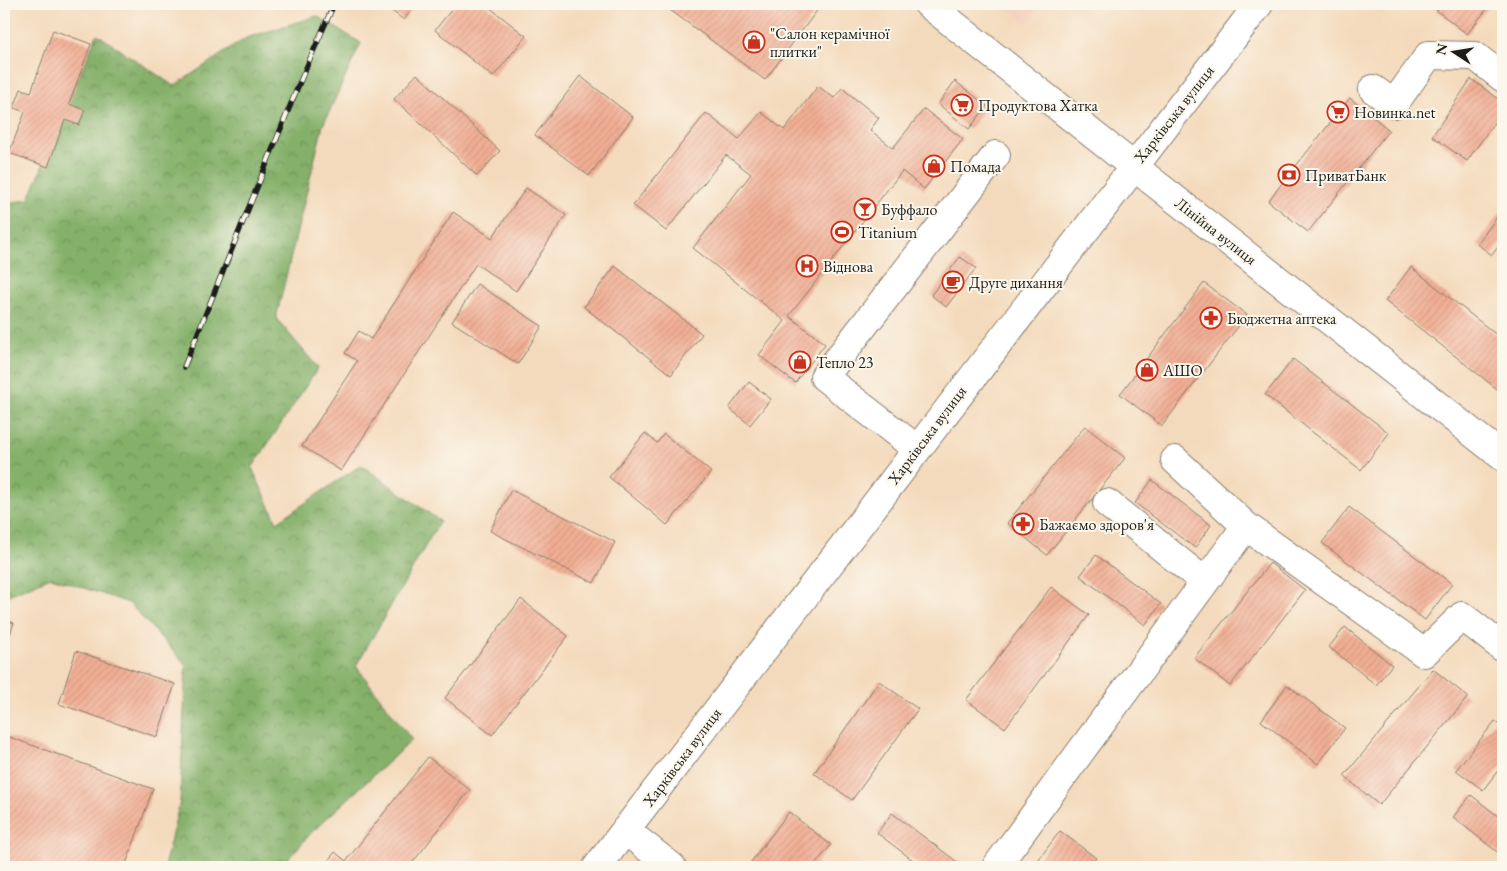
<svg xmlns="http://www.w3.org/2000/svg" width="1507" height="871" font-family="'EB Garamond',serif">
<defs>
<pattern id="forest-crowns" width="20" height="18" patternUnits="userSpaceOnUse" patternTransform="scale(1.25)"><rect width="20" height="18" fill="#84b069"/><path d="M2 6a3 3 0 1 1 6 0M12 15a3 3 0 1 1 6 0" fill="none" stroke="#6b8e56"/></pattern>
<pattern id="building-hatch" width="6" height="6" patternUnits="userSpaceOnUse" patternTransform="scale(1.25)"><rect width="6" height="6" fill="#f2af95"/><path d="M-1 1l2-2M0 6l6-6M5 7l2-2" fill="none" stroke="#cf9680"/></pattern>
</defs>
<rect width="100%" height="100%" fill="#fbf7ec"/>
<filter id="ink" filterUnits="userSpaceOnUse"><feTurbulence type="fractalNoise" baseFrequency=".02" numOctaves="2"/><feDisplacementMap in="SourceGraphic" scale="10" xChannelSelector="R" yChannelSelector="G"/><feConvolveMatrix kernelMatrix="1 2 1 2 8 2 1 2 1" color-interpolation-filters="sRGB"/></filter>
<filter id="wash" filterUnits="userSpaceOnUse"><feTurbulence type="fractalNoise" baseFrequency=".0096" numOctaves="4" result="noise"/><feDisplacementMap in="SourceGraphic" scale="20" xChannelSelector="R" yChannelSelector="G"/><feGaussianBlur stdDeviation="1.12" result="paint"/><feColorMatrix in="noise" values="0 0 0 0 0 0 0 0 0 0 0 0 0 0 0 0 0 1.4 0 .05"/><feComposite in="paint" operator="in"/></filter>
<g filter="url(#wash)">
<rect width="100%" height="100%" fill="#f4dabc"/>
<!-- built -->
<path fill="#f5d3c1" d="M 1003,4 L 1042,4 L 1027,24 Z"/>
<!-- forest -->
<path fill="url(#forest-crowns)" stroke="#506642" d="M 317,16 L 361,43 L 323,125 L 276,318 L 318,368 L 252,468 L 277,522 L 361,465 L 440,521 L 356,666 L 412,740 L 312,832 L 281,867 L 220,867 L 215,861 L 208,867 L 164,867 L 180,801 L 186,665 L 129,603 L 51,577 L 4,597 L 4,204 L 29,199 L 97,34 L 174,86 L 246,38 Z"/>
<g id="blocks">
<!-- building -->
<path fill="url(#building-hatch)" d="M 382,4 L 416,4 L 404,20 Z
M 456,4 L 485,4 L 526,36 L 493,77 L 435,30 Z
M 662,4 L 822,4 L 765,80 Z
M 1441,4 L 1491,4 L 1467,34 L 1436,10 Z
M 53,30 L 91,44 L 69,104 L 85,110 L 79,125 L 65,120 L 48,167 L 9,153 L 25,112 L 14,108 L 21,89 L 31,92 Z
M 417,74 L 500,151 L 477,176 L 394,99 Z
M 580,76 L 633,117 L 589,176 L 535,135 Z
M 1471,79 L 1503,102 L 1503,110 L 1467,161 L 1432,136 Z
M 955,81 L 987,106 L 969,129 L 938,104 Z
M 818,86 L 834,98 L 842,88 L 879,118 L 870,130 L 893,148 L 924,109 L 963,139 L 924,189 L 902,171 L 789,316 L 825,344 L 795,383 L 759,355 L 785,321 L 693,248 L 751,174 L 726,155 L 666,231 L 633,205 L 706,113 L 739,139 L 761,112 L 784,130 Z
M 1350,98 L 1389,130 L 1308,232 L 1268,201 Z
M 526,188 L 566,215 L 516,291 L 476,264 L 341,471 L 302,446 L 357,361 L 345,353 L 359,331 L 371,339 L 453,212 L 492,238 Z
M 1503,209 L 1503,240 L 1492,255 L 1477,244 Z
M 960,257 L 976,268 L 946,307 L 931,295 Z
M 615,266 L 702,334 L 671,375 L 584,307 Z
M 1411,267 L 1503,340 L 1503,380 L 1497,389 L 1385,301 Z
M 1204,283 L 1247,315 L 1162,426 L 1120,394 Z
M 477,284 L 542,326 L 518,364 L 452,322 Z
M 1293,359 L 1389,433 L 1361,470 L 1265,395 Z
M 749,382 L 771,399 L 750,425 L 729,408 Z
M 1085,426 L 1125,458 L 1047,555 L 1007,523 Z
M 645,433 L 657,443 L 664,434 L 711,472 L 667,525 L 609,477 Z
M 1152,480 L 1211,525 L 1195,548 L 1135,503 Z
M 511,490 L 615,542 L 594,583 L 490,531 Z
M 1349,507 L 1452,584 L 1425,620 L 1322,543 Z
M 1096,555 L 1161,604 L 1145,625 L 1080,576 Z
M 1270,563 L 1305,590 L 1230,686 L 1194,658 Z
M 1051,587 L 1089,615 L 1005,728 L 966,700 Z
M 521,599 L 568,636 L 492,735 L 445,698 Z
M 4,619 L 14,623 L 4,652 Z
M 1345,627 L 1392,665 L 1376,685 L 1329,647 Z
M 76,651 L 175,684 L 157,737 L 59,704 Z
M 1433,669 L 1468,697 L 1379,805 L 1344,776 Z
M 879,681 L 918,709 L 852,800 L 814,773 Z
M 1287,685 L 1345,728 L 1318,764 L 1261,721 Z
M 1495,721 L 1503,727 L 1503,764 L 1483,790 L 1456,770 Z
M 4,735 L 153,789 L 125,867 L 4,867 Z
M 428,757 L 470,790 L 409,867 L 323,867 L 335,852 L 346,861 Z
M 1471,795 L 1503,820 L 1503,851 L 1501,855 L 1453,817 Z
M 789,812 L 831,845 L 813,867 L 747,867 Z
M 892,813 L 964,867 L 922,867 L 877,833 Z
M 1060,831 L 1096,858 L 1088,867 L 1033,867 Z"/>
</g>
</g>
<g filter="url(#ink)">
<use href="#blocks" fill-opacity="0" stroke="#887b6c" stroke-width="1"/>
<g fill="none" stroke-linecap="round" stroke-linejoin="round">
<!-- minor casing -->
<g stroke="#887b6c" stroke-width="30">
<path id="minor" d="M 1373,89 L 1394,104 L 1429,55 L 1475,56 L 1503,78
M 1133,166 L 1503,457
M 917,449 L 824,377 L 996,155
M 1107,503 L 1205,582
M 1246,526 L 1424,653 L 1462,616 L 1503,648
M 996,867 L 1246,526 L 1175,460"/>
</g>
<!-- major casing -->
<g stroke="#887b6c" stroke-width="30">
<path id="major" d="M 928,4 L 1133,166
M 625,830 L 672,867
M 597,867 L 1259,4"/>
</g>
<!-- minor -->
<use href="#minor" stroke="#fff" stroke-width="28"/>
<!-- major -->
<use href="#major" stroke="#fff" stroke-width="28"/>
<!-- rail casing -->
<g stroke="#1c1c1c" stroke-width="5.5">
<path id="rail" d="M 184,367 L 299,84 L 334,4"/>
</g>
<!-- rail -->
<use href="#rail" stroke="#fbf7ec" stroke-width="4" stroke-dasharray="11" stroke-linecap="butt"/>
</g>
</g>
<!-- icons -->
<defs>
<g id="shop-ring" transform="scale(1.125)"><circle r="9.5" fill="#fbf7ec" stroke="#c8321e" stroke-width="1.5"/><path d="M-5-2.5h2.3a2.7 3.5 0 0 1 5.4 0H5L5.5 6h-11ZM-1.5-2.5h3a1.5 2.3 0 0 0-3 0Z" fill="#c8321e"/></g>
<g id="supermarket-ring" transform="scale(1.125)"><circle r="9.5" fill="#fbf7ec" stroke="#c8321e" stroke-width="1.5"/><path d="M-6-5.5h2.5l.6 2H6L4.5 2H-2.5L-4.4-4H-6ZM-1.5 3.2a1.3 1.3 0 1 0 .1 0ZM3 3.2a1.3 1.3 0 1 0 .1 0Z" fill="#c8321e"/></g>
<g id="bank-ring" transform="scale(1.125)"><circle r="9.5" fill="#fbf7ec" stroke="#c8321e" stroke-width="1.5"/><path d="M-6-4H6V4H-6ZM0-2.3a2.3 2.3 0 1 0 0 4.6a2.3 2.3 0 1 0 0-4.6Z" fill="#c8321e"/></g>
<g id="bar-ring" transform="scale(1.125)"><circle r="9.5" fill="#fbf7ec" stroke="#c8321e" stroke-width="1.5"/><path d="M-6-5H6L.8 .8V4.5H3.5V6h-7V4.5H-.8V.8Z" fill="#c8321e"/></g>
<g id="stadium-ring" transform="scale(1.125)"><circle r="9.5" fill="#fbf7ec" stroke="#c8321e" stroke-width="1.5"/><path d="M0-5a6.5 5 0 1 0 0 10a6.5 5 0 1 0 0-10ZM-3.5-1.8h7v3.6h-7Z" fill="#c8321e"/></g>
<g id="hospital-ring" transform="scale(1.125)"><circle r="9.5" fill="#fbf7ec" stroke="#c8321e" stroke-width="1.5"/><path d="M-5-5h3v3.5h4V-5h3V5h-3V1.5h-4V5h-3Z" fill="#c8321e"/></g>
<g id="cafe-ring" transform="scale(1.125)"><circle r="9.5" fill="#fbf7ec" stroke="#c8321e" stroke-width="1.5"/><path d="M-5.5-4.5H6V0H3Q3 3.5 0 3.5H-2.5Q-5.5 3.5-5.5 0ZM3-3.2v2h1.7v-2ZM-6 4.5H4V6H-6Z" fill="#c8321e"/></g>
<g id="pharmacy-ring" transform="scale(1.125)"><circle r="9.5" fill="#fbf7ec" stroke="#c8321e" stroke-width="1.5"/><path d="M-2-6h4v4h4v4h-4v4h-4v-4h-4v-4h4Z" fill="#c8321e"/></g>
</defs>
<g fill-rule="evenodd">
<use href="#shop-ring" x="754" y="42"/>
<use href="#supermarket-ring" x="962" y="105"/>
<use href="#supermarket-ring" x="1338" y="112"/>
<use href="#shop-ring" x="934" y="166"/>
<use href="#bank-ring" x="1289" y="175"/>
<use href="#bar-ring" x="865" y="209"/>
<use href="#stadium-ring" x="842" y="232"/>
<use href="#hospital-ring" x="807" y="266"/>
<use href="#cafe-ring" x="953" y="282"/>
<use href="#pharmacy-ring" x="1211" y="318"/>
<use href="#shop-ring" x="800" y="362"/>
<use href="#shop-ring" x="1147" y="370"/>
<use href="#pharmacy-ring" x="1023" y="524"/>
</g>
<g text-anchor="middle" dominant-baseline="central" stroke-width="4" stroke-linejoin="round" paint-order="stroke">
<!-- poi labels -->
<g font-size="16" fill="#1c1c1c" stroke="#fbf7ec" text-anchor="start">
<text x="770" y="33">"Салон керамічної<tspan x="770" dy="18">плитки"</tspan></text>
<text x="978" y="105">Продуктова Хатка</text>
<text x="1354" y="112">Новинка.net</text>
<text x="950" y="166">Помада</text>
<text x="1305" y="175">ПриватБанк</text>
<text x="881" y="209">Буффало</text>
<text x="858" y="232">Titanium</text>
<text x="823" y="266">Віднова</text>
<text x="969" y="282">Друге дихання</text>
<text x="1227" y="318">Бюджетна аптека</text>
<text x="816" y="362">Тепло 23</text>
<text x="1163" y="370">АШО</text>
<text x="1039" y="524">Бажаємо здоров'я</text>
</g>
<!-- street labels -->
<g font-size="16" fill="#1c1c1c" stroke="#fbf7ec">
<text transform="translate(1174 114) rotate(-52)">Харківська вулиця</text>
<text transform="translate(1216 231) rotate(38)">Лінійна вулиця</text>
<text transform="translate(927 435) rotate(-53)">Харківська вулиця</text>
<text transform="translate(682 757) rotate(-53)">Харківська вулиця</text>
</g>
</g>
<!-- margin -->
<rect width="1507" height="871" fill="none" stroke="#fbf7ec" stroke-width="20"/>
<!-- north arrow -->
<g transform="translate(1454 52) rotate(282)" stroke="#fbf7ec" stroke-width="4" paint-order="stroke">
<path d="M0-4L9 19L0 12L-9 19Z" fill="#1c1c1c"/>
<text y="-8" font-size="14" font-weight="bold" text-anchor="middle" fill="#1c1c1c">N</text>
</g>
</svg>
